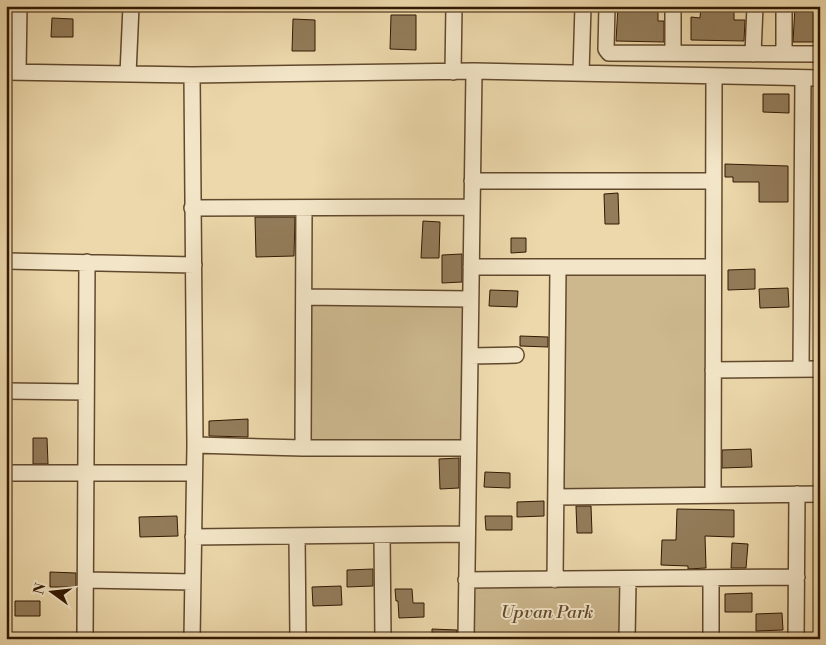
<svg xmlns="http://www.w3.org/2000/svg" width="826" height="645" font-family="'Libre Bodoni',serif">
<rect width="100%" height="100%" fill="#ecd8ab"/>
<filter id="stains"><feTurbulence type="fractalNoise" baseFrequency=".004" numOctaves="4"/><feColorMatrix values="0 0 0 0 .2 0 0 0 0 .09 0 0 0 0 .02 0 0 0 .5 -.17"/></filter>
<radialGradient id="worn" r=".72"><stop offset=".6" stop-color="#630" stop-opacity="0"/><stop offset="1" stop-color="#630" stop-opacity=".3"/></radialGradient>
<!-- green -->
<path fill="#cdb88e" stroke="#806848" d="M 563,272 L 709,272 L 709,487 L 559,490 Z
M 309,301 L 466,302 L 464,444 L 307,443 Z
M 624,585 L 623,639 L 470,639 L 471,586 Z"/>
<!-- building -->
<path fill="#937c5a" stroke="#331903" d="M 618,6 L 658,6 L 658,21 L 664,21 L 664,42 L 616,41 Z
M 701,6 L 734,6 L 734,20 L 745,20 L 744,41 L 691,40 L 691,17 L 700,18 Z
M 795,6 L 820,6 L 820,42 L 793,42 Z
M 391,15 L 416,15 L 416,50 L 390,49 Z
M 52,18 L 73,19 L 73,37 L 51,37 Z
M 293,19 L 315,20 L 315,51 L 292,51 Z
M 763,94 L 789,94 L 789,113 L 763,112 Z
M 725,164 L 788,166 L 788,202 L 759,202 L 759,182 L 733,182 L 733,177 L 725,177 Z
M 618,193 L 619,224 L 605,224 L 604,194 Z
M 255,217 L 295,217 L 294,256 L 256,257 Z
M 423,221 L 440,222 L 439,258 L 421,258 Z
M 511,238 L 526,238 L 526,252 L 511,253 Z
M 462,254 L 462,282 L 442,283 L 442,255 Z
M 755,269 L 755,289 L 728,290 L 728,270 Z
M 788,288 L 789,307 L 760,308 L 759,289 Z
M 490,290 L 518,291 L 517,307 L 489,306 Z
M 520,336 L 548,337 L 548,347 L 520,346 Z
M 248,419 L 248,437 L 209,436 L 209,421 Z
M 33,438 L 47,438 L 48,464 L 33,464 Z
M 751,449 L 752,467 L 722,468 L 722,450 Z
M 459,458 L 459,488 L 440,489 L 439,459 Z
M 485,472 L 510,473 L 510,488 L 484,487 Z
M 544,501 L 544,516 L 517,517 L 517,502 Z
M 576,506 L 591,506 L 592,533 L 577,533 Z
M 677,509 L 734,510 L 734,537 L 705,536 L 706,568 L 688,569 L 688,566 L 661,565 L 662,540 L 676,540 Z
M 177,516 L 178,536 L 140,537 L 139,517 Z
M 485,516 L 512,516 L 512,530 L 486,530 Z
M 732,543 L 748,544 L 746,568 L 731,568 Z
M 373,569 L 373,586 L 347,587 L 347,570 Z
M 50,572 L 76,573 L 76,587 L 50,587 Z
M 341,586 L 342,605 L 313,606 L 312,587 Z
M 395,589 L 412,589 L 413,603 L 424,603 L 424,617 L 399,618 L 398,601 L 396,601 Z
M 752,593 L 752,612 L 725,612 L 725,594 Z
M 15,601 L 40,601 L 40,616 L 15,616 Z
M 782,613 L 783,630 L 756,631 L 756,614 Z
M 432,629 L 457,630 L 457,639 L 432,639 Z"/>
<g fill="none" stroke-linecap="round" stroke-linejoin="round">
<!-- minor casing -->
<g stroke="#61492d" stroke-width="18">
<path id="minor" d="M 607,6 L 606,49 L 609,53 L 820,54
M 673,53 L 673,6
M 784,53 L 784,6
M 753,54 L 755,6
M 6,72 L 192,75 L 474,71 L 820,78
M 18,72 L 19,6
M 453,72 L 454,6
M 581,73 L 583,6
M 128,74 L 131,6
M 192,75 L 195,445 L 192,639
M 472,181 L 713,181
M 192,208 L 472,207
M 6,261 L 194,265
M 471,267 L 713,267
M 304,297 L 470,299
M 470,356 L 516,355
M 801,369 L 803,78
M 713,370 L 820,369
M 6,391 L 86,392
M 195,445 L 303,448 L 468,448
M 303,448 L 304,208
M 6,473 L 194,473
M 713,495 L 714,76
M 556,497 L 820,494
M 382,535 L 383,639
M 297,536 L 298,639
M 193,537 L 467,534
M 711,579 L 711,639
M 86,580 L 193,582
M 466,580 L 797,577
M 555,580 L 558,267
M 85,639 L 87,262
M 466,639 L 474,71
M 627,639 L 628,580
M 796,639 L 797,494"/>
</g>
<!-- minor -->
<use href="#minor" stroke="#f3e6c8" stroke-width="15"/>
</g>
<g text-anchor="middle" dominant-baseline="central" stroke-width="4" stroke-linejoin="round" paint-order="stroke">
<!-- park labels -->
<g font-size="18" font-style="italic" fill="#61492d" stroke="#f3e6c8">
<text x="547" y="612">Upvan Park</text>
</g>
</g>
<!-- margin -->
<rect width="826" height="645" fill="none" stroke="#ecd8ab" stroke-width="25"/>
<rect x="8" y="8" width="811" height="630" fill="none" stroke="#331903" stroke-width="2.5"/>
<rect x="12" y="12" width="801" height="620" fill="none" stroke="#331903"/>
<!-- north arrow -->
<g transform="translate(52 592) rotate(285)" stroke="#f3e6c8" stroke-width="4" paint-order="stroke">
<path d="M0-4L9 19L0 12L-9 19Z" fill="#331903"/>
<text y="-8" font-size="14" font-weight="bold" text-anchor="middle" fill="#331903">N</text>
</g>
<rect width="100%" height="100%" filter="url(#stains)"/>
<rect width="100%" height="100%" fill="url(#worn)"/>
</svg>
